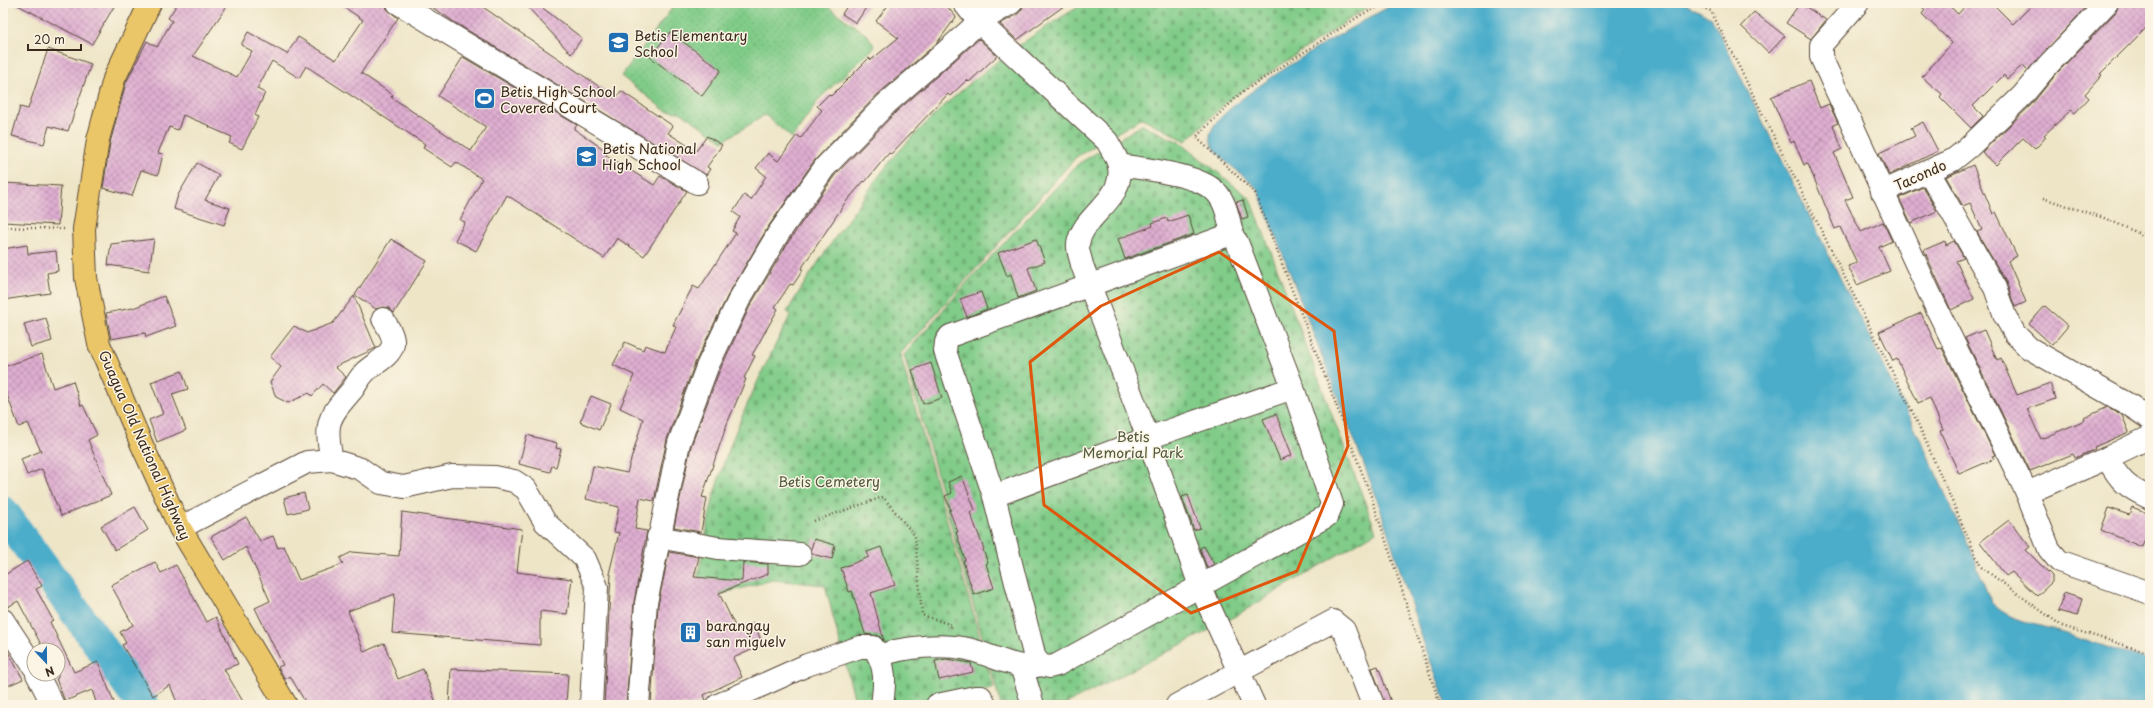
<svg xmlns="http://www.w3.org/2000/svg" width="2153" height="708" viewBox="0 0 2153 708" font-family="'Playpen Sans',sans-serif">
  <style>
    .grass { fill: url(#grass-dots); stroke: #5e7b54 }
    .cemetery { fill: url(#cemetery-stones); stroke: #5e7b54 }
    .water { fill: #4badca; stroke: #436c74 }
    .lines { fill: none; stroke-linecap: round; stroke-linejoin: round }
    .river { stroke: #4badca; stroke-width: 32 }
    .building { fill: url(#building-cross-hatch) }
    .minor-casing { stroke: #564637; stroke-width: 24 }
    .major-casing { stroke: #564637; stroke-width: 24 }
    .path { stroke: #564637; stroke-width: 2.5; stroke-dasharray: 1 3; stroke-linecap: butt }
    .minor { stroke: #fff; stroke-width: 22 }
    .major { stroke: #ebc669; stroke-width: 22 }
    .marked { fill: none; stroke: #df570d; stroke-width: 3; stroke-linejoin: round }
    .labels { text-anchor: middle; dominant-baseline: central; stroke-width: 3; stroke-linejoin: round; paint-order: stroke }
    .poi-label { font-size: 14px; fill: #3b2a1e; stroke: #fcf5e5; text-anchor: start }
    .street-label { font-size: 14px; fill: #3b2a1e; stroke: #fcf5e5 }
    .park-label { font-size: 14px; fill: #505b3e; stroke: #fcf5e5 }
  </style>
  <defs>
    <pattern id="grass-dots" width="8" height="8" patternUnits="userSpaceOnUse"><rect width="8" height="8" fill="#81cc89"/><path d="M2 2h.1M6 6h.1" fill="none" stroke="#70af76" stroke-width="1.8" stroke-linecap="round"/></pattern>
    <pattern id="cemetery-stones" width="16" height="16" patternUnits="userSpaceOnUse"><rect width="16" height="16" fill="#81cc89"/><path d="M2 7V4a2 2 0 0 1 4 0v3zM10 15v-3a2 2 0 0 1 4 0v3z" fill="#70af76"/></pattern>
    <pattern id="building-cross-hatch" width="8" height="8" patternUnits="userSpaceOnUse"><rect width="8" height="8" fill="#dfaed1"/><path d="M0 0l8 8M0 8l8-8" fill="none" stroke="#b68ea9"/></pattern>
  </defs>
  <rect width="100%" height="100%" fill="#fcf5e5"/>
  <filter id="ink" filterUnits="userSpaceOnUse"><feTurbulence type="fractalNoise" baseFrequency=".025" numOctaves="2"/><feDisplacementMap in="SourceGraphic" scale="8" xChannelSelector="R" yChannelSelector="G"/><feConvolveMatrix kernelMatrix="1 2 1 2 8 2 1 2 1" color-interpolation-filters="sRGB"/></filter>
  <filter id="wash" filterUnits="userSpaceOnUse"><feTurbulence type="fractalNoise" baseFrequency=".012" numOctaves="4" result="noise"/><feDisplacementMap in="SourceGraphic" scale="16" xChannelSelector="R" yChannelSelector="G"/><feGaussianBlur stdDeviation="0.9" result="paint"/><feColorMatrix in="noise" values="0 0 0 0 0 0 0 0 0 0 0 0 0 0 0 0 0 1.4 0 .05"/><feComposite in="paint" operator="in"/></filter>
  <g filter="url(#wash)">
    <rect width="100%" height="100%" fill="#eee5c7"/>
    <!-- grass -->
    <polygon class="grass" points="676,3 823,3 868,36 875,47 821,97 792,138 765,115 723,141 680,112 666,111 621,76"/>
    <!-- cemetery -->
    <g class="cemetery">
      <path d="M1085 3H1370L1371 5 1231 98 1186 141 1142 118 1076 157 900 354 994 688 909 705H856L825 585 772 580 699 600 691 597C705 559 706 519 718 481 736 423 763 369 791 314L787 312C809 274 834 239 859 204 873 185 885 166 901 149 954 91 1018 42 1085 3Z"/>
      <polygon points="1142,125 1181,143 1251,199 1376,532 1227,621 1064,705 1001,705 904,355 970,279 1078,164"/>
    </g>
    <!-- water -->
    <path class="water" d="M1396 3H1683L1709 16 1714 23 1923 445 1965 537 1991 602C2010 623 2043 625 2069 634 2096 643 2123 653 2150 662V705H1447L1424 644 1376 496 1258 190C1246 174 1210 156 1210 136 1210 106 1365 19 1396 3Z"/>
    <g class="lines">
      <!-- river -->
      <polyline class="river" points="3,512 143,705"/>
    </g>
    <g id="blocks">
      <!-- building -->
      <g class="building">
        <polygon points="14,3 116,3 92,44"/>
        <polygon points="178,3 229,3 193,56 237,77 252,51 241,45 248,32 287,54 298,37 336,60 363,20 338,3 386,3 387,9 398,18 361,73 393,95 391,97 471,151 486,127 438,96 463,57 577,125 574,129 608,152 606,155 654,185 660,176 687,191 644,256 617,238 604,258 507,195 476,251 455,240 465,222 460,220 482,179 456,162 452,167 423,148 425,144 306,66 299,78 272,61 257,89 265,93 255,115 258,117 242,149 229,143 232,137 209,127 210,126 183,115 178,130 169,127 158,153 163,154 158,175 141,170 132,196 103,188 110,143 126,83 147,41 157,47 172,21 168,18"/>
        <polygon points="426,3 477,3 616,98 621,91 673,126 668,133 696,151 707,136 722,145 707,167 710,169 706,175 454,22"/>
        <polygon points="524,3 536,3 582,38 571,54"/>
        <polygon points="849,3 869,3 856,23 842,14"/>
        <polygon points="890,3 944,3 956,17 937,43 877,95 815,160 768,227 728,295 695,363 667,439 654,501 640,498 635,529 647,531 634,602 626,705 604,705 611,574 609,574 619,533 614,532 619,507 586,499 593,466 627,473 643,419 620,408 634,375 613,365 625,342 643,350 645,345 665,352 676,327 673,325 693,286 699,289 736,233 732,231 740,217 733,212 744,195 751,200 766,176 756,168 768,153 778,161 797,135 801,138 822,110 817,106 829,94 831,96 869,58 871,60 898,38 876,21"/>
        <polygon points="1023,3 1068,3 1017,40 1000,24 1018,14 1022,9"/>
        <polygon points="1800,3 1826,20 1811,39 1786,23"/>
        <polygon points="1918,3 1946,3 1958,14 1968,3 1992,3 2013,24 2034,3 2090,3 2028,70 2023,65 2007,79 2004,75 1973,106 1983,116 1971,128 1940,97 1942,94 1922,77 1952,43 1922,14 1925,10"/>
        <polygon points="2119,3 2150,3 2150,24 2100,74 2102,75 2085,94 2089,98 2075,113 2071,110 2044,135 2046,137 2035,149 2023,138 1996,165 1982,152 2032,104 2057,73 2116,12"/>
        <polygon points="1754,12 1785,36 1769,53 1741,26"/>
        <polygon points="670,32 721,70 702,96 650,57"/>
        <polygon points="979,39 997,56 969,82 967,80 950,96 948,94 891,154 889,153 865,182 864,181 845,203 801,269 803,270 793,285 790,284 775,307 778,309 752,355 755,356 744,378 746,379 727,424 702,497 707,498 701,532 674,527 691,446 719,372 750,306 789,241 835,175 895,113"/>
        <polygon points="48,49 91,64 68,131 49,126 44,144 12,136 20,107 28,109"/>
        <polygon points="1809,81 1820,108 1829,104 1838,123 1833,125 1842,149 1834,153 1853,197 1845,200 1861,232 1883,222 1892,241 1879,247 1890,271 1857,285 1848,266 1857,263 1840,227 1835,229 1808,164 1804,165 1794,141 1791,143 1771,97"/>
        <polygon points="1923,122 1938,151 1889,175 1879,153 1915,136 1911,128"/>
        <polygon points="197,163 219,175 205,200 230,208 224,225 174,209 178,195"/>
        <polygon points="1973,165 1993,214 1996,212 2017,256 2008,261 2026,302 2015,307 2006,282 1977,232 1982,230 1970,203 1963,206 1946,177"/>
        <polygon points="3,183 61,186 58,225 3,222"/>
        <polygon points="1923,187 1937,211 1911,223 1899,198"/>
        <polygon points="1243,200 1248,217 1242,219 1236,202"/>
        <polygon points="1188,215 1194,234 1125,259 1118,239 1153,226 1152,223 1167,218 1168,222"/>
        <polygon points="154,239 149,271 108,265 111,244"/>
        <polygon points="391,239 427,261 394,313 389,308 383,307 376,309 355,295"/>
        <polygon points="1036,239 1045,262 1028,268 1036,291 1018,298 1011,274 1007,276 998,253"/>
        <polygon points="1945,241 1946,245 1954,241 1964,258 1956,261 1974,299 1951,310 1924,250"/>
        <polygon points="27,245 28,254 56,251 58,271 47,273 50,293 3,300 3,249"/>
        <polygon points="981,292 987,309 967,317 960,299"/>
        <polygon points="164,296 176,326 146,337 145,333 111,339 106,313 133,308"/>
        <polygon points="354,296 376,348 335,367 346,377 333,393 323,384 312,396 309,393 288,403 276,397 270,382 281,367 270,357 294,326 307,333 333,323"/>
        <polygon points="2045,306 2068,326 2052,345 2029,324"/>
        <polygon points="1921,313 1938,349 1942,348 1995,455 1992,456 1994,459 1959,474 1940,431 1943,430 1930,398 1918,403 1897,359 1893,361 1879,332"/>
        <polygon points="46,318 52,341 31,347 24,324"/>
        <polygon points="1984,330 1997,360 2001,358 2017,395 2050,383 2055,399 2027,409 2041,439 2085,420 2084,418 2108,407 2122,415 2129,432 2094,447 2095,449 2075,458 2073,454 2030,471 1965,338"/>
        <polygon points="42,354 53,388 73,381 81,406 83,405 97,435 88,440 111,495 61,516 42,469 27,475 21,459 41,451 28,423 19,427 3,384 3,367"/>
        <polygon points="931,363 942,398 923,404 912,370"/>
        <polygon points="182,371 188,389 172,394 186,430 157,442 149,420 163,414 151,382"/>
        <polygon points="591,396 611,404 599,430 580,422"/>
        <polygon points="1276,414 1292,455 1280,460 1263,419"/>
        <polygon points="527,435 557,443 556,448 561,449 556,467 552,466 550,472 519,464"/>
        <polygon points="962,476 975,510 970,512 984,549 983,550 988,563 986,564 994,588 974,595 963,561 965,560 956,532 958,532 949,510 951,510 945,496 952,493 948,482"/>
        <polygon points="304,493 308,509 288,514 284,498"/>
        <polygon points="1188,495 1200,528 1194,530 1182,497"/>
        <polygon points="135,507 148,530 115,550 101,526"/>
        <polygon points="2132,507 2150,514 2150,526 2142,547 2101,530 2109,508 2129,515"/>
        <polygon points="402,512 522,529 517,572 572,579 567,614 540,611 540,645 392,633 395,594 348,611 364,652 384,643 398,679 423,669 437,705 307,705 290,676 285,679 278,667 283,665 255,608 270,601 246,547 225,560 211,537 246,517 260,541 273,536 278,548 284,546 299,580 343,564 340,558 352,552 399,556"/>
        <polygon points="2009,520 2030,547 2026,550 2052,576 2052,582 2037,596 2012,572 2006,576 1980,542"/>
        <polygon points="814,539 835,545 832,559 812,554 811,549"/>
        <polygon points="1204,546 1214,564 1207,568 1200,548"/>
        <polygon points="881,547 895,585 871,593 884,641 879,636 865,634 852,591 849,592 841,568 869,557 867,552"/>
        <polygon points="669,552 699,557 694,577 742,581 743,562 768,564 768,574 719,593 737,630 754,623 763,645 733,658 742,677 704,695 706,700 693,705 651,705 658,605"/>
        <polygon points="27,561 42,586 36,589 53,620 50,622 74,672 98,662 115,705 97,705 92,690 65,701 56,679 58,678 58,650 44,650 18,601 6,608 3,608 3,576"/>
        <polygon points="155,562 161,573 176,565 207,622 216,617 238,664 224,669 245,705 209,705 206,699 193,705 178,705 170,685 153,696 122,645 126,643 120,632 133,625 111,585"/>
        <polygon points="2064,593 2082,599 2077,616 2058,611"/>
        <polygon points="3,643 23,679 3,688"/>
        <polygon points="946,659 971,663 973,672 939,680 935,661"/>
        <polygon points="1378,666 1392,705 1385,705 1372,668"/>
        <polygon points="451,669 568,674 566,705 449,705"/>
      </g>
    </g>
  </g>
  <g filter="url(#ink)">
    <use href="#blocks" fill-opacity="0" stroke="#564637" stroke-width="1"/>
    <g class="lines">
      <defs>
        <g id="minor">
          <polyline points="398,3 697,183"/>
          <path d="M964 3 979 22 1107 141C1111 149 1118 158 1119 167 1125 200 1083 214 1078 244 1077 250 1081 259 1082 265L1148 438 1200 586 1254 705"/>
          <polyline points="1858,3 1821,45 1821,57 1934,303 2027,493 2049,549 2059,561 2150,593"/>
          <path d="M1119 165C1144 169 1198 174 1216 192 1227 203 1229 223 1233 237"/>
          <polyline points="1929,172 1995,288 2005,316 2015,334 2029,348 2131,406 2150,419"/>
          <polyline points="1882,192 1953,160 1968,148 2022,96 2048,65 2107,3"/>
          <polygon points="1226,236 1233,237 1237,242 1293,388 1332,504 1327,516 1057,665 1050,667 1041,665 1035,658 994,496 945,351 946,342 950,336"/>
          <path d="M2107 458C2120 481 2126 487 2150 498"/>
          <path d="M332 460C324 422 328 418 353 389 357 383 360 377 365 372 373 364 391 357 393 344 394 335 387 326 383 319"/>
          <polyline points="2027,493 2107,458 2150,437"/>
          <polyline points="994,496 1148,438 1293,388"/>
          <polyline points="180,528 307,462 332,460 361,469 381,483 404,487 452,476 495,477 514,481 526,489 545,522 585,559 597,587 591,705"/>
          <polyline points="658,537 718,548 800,554"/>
          <polyline points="3,620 34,667"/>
          <path d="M880 656C903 646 943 644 968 649 990 654 1020 672 1041 665"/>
          <polyline points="1021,666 1033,705"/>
          <polyline points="37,674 53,705"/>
          <polyline points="638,705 646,603 679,443 707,367 739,300 778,234 825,167 886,104 934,62 979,22 1011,3"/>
          <path d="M718 705 807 665 860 647H873C887 666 885 683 882 705"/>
          <polyline points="937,705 975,697 981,697 985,705"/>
          <polyline points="1177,705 1333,621 1344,630 1373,705"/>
        </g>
        <polyline id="major" points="150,3 114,79 98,140 84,229 86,278 99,344 142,445 180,528 286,705"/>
      </defs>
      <!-- minor casing -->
      <use href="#minor" class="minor-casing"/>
      <!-- major casing -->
      <use href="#major" class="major-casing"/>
      <!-- path -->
      <g class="path">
        <polyline points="1387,3 1361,15 1241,93 1196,137 1255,193 1371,496 1440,705"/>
        <polyline points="1691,3 1711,11 1915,417 1981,567 2062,626 2150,653"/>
        <polyline points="2043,198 2104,218 2150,238"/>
        <polyline points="3,227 66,229"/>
        <polyline points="2150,263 2150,289"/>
        <polyline points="814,521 883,497 915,536 922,615 952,625 951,628"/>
      </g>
      <!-- minor -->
      <use href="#minor" class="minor"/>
      <!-- major -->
      <use href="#major" class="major"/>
    </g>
  </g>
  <!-- marked area -->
  <path class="marked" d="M1219 252 1334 331 1348 446 1297 571 1191 613 1044 505 1030 362 1101 306Z"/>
  <!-- icons -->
  <defs>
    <symbol id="school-square" viewBox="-11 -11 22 22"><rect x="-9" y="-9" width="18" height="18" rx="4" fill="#1f6fb2" stroke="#fcf5e5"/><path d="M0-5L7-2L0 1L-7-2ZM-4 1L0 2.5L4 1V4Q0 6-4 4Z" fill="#fff"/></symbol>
    <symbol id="stadium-square" viewBox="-11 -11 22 22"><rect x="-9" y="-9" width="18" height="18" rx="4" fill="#1f6fb2" stroke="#fcf5e5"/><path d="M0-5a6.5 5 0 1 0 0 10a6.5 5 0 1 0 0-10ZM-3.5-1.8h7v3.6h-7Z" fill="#fff"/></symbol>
    <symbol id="building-square" viewBox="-11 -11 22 22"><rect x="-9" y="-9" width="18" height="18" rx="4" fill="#1f6fb2" stroke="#fcf5e5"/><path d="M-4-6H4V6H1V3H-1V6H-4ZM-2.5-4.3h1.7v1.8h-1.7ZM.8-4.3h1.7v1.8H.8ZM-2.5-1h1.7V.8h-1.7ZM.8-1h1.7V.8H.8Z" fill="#fff"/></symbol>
  </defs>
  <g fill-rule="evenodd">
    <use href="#school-square" x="606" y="30" width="25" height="25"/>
    <use href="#stadium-square" x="472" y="86" width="25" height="25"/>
    <use href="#school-square" x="574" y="144" width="25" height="25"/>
    <use href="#building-square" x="678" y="620" width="25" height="25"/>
  </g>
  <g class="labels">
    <!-- poi labels -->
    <g class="poi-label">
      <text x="634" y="35">Betis Elementary<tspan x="634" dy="16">School</tspan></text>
      <text x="500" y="91">Betis High School<tspan x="500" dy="16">Covered Court</tspan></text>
      <text x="602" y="148">Betis National<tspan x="602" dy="16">High School</tspan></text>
      <text x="706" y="625">barangay<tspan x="706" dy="16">san miguelv</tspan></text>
    </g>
    <!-- street labels -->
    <g class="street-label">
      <text transform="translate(1920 175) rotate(-24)">Tacondo</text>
      <text transform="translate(145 445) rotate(66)">Guagua Old National Highway</text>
    </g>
    <!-- park labels -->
    <g class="park-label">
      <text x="1133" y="436">Betis<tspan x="1133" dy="16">Memorial Park</tspan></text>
      <text x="829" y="481">Betis Cemetery</text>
    </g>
  </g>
  <!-- margin -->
  <rect width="2153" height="708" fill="none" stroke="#fcf5e5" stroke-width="16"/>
  <!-- north arrow -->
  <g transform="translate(46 662) rotate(158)"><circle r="19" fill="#fcf5e5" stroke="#afa495"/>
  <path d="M0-3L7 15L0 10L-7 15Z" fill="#1f6fb2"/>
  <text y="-6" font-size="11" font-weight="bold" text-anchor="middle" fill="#3b2a1e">N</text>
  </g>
  <!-- scale -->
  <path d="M28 44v6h53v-6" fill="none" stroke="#3b2a1e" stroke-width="2"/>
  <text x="34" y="44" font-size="12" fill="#3b2a1e" stroke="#fcf5e5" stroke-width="3" paint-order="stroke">20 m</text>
</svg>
